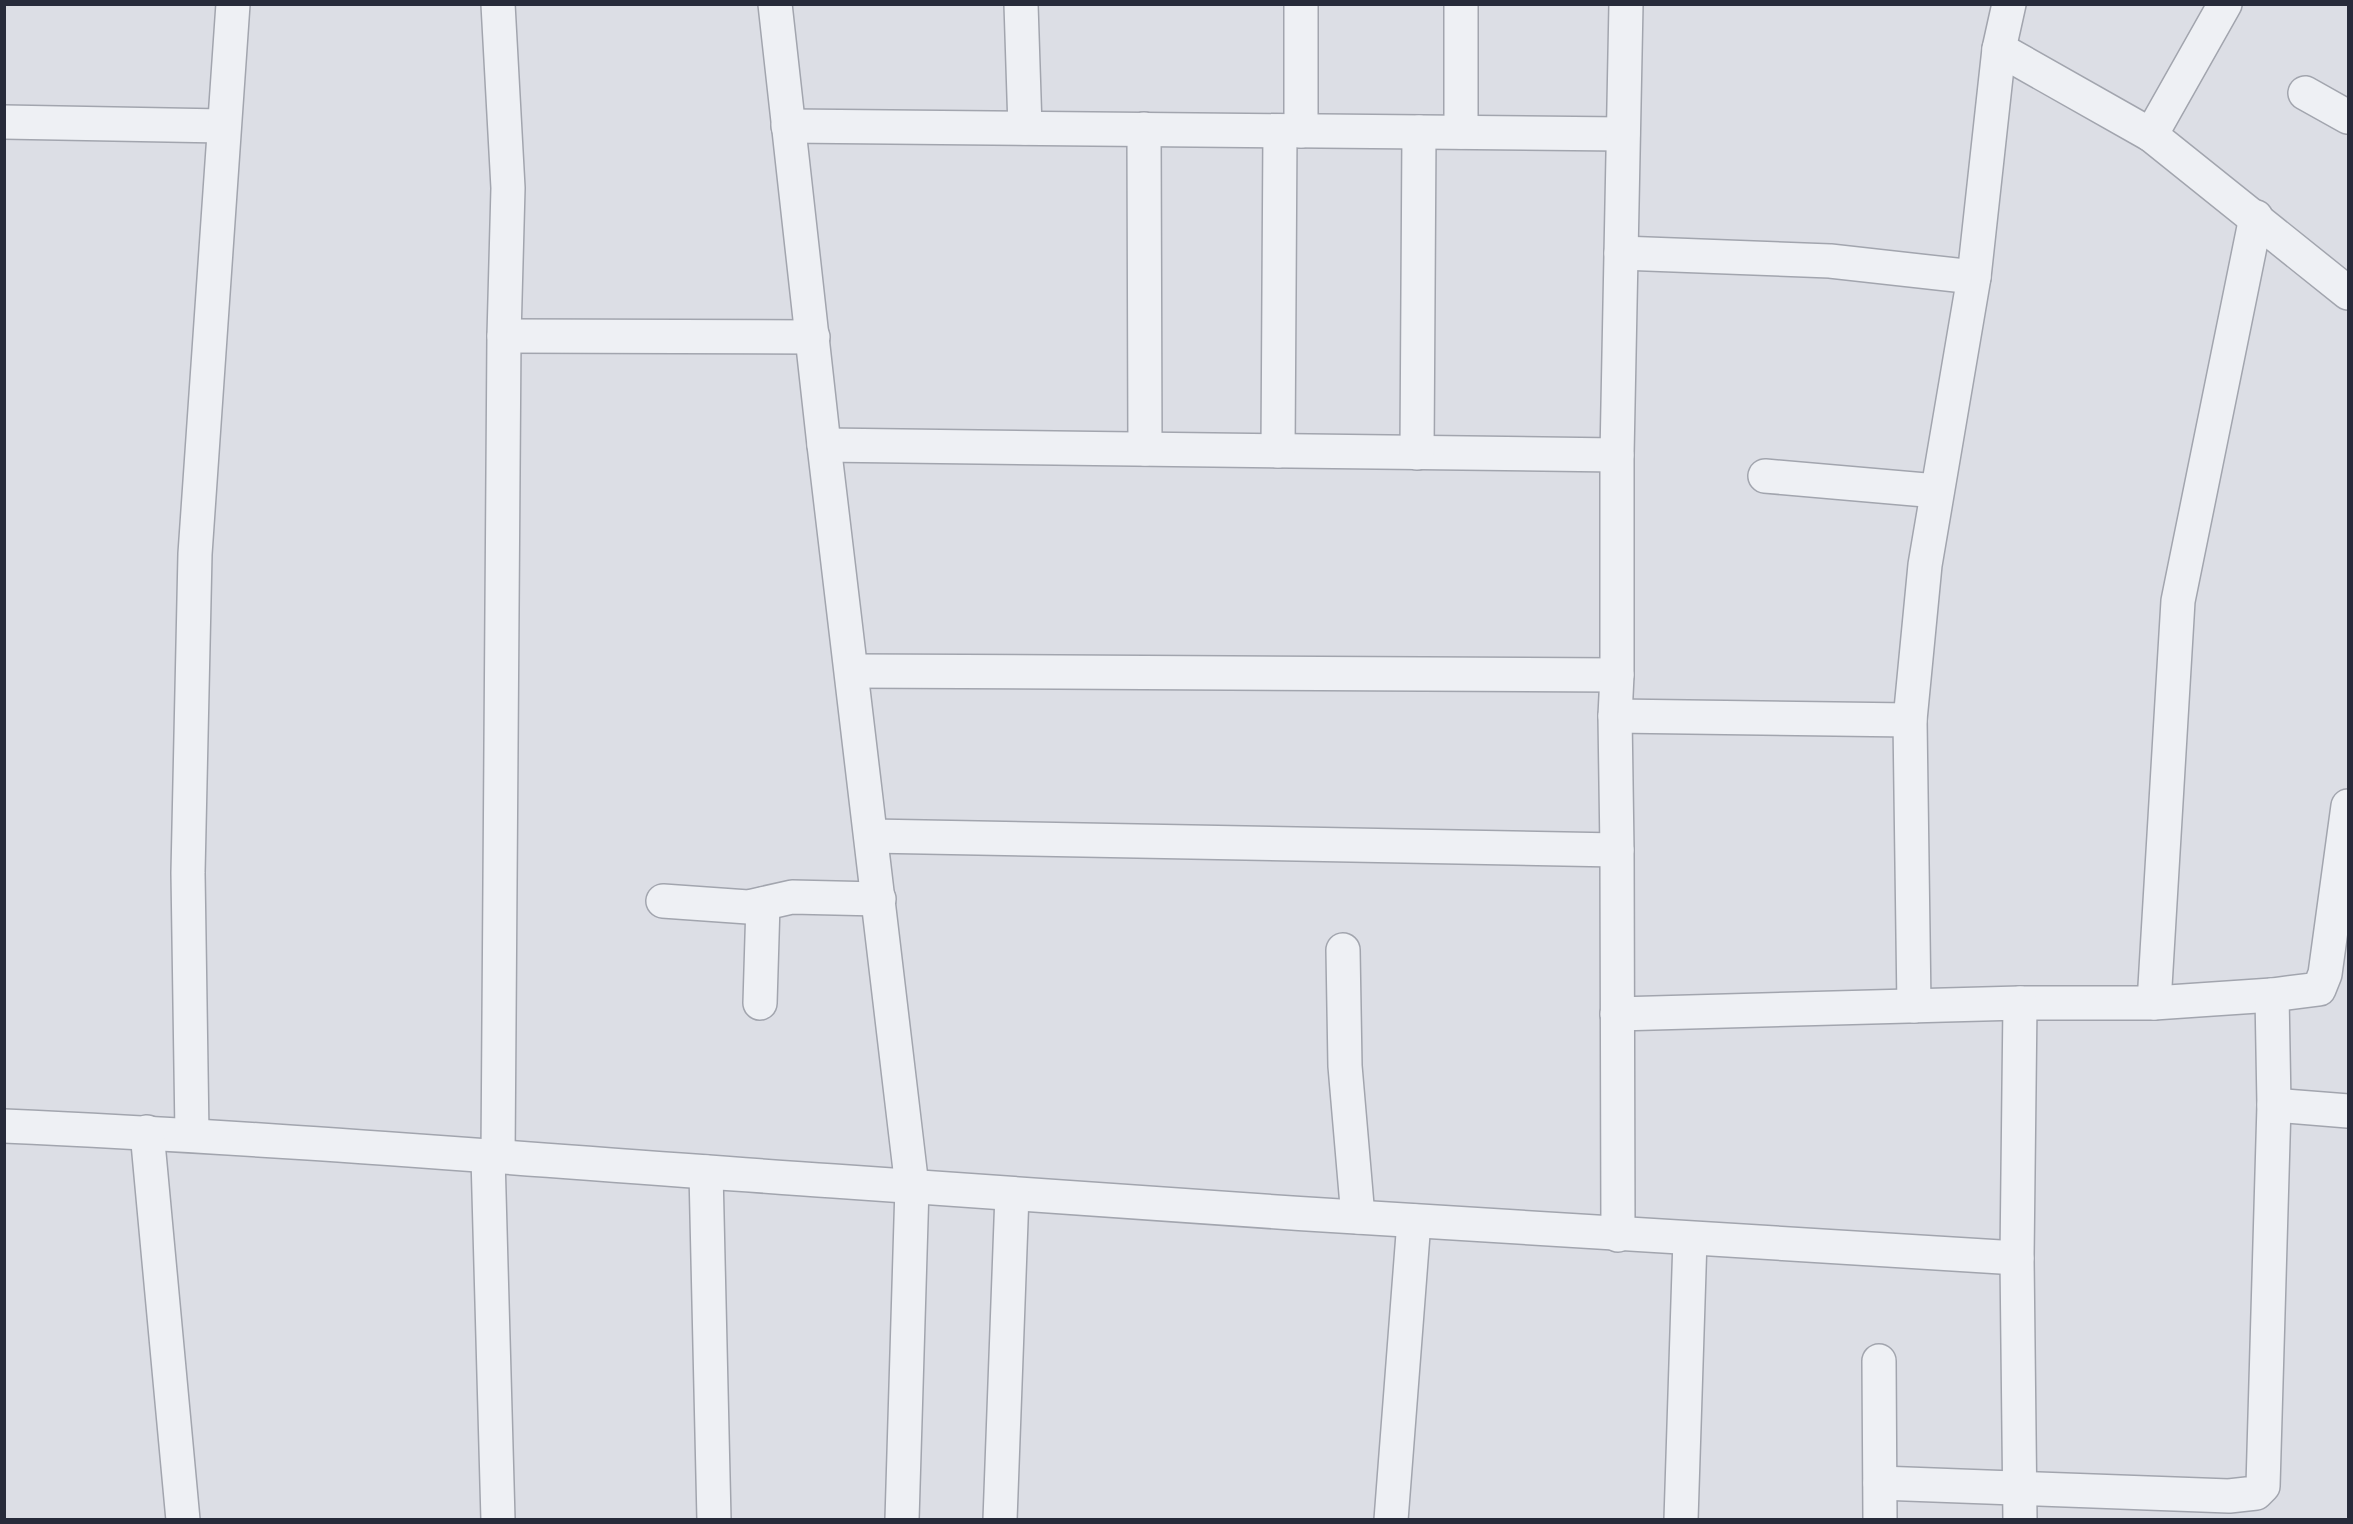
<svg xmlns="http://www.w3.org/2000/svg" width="2353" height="1524" viewBox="0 0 2353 1524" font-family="Mulish,sans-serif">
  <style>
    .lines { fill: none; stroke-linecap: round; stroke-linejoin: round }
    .street-casing { stroke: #a2a5ae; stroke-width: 36 }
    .street { stroke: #eef0f4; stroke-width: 33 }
  </style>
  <rect width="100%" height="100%" fill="#dcdee5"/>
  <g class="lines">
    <defs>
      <g id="street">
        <polyline points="498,4 508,188 504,336 498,1157"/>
        <polyline points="775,4 824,445 912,1187 902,1520"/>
        <polyline points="1021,4 1025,128"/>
        <polyline points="1301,4 1301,131"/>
        <polyline points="1999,49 2151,135 2348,293"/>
        <polyline points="2305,93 2348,117"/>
        <polyline points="4,122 223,126"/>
        <polyline points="788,126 1623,134"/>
        <polyline points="1144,129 1145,449"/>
        <polyline points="1461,132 1461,4"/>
        <polyline points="2151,135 2225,4"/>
        <polyline points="1621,253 1830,261 1974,277"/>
        <polyline points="504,336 813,337"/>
        <polyline points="824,445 1617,455"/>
        <polyline points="1278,451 1280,131"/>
        <polyline points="1417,453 1419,132"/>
        <polyline points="1765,476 1937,491"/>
        <polyline points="853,671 1617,675"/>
        <polyline points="1615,716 1910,720"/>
        <polyline points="871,836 1617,850"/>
        <polyline points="663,901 748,907 792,897 879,899"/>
        <polyline points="1343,950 1345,1066 1358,1217"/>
        <polyline points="760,1003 763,904"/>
        <polyline points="2154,1003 2178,601 2256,217"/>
        <polyline points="1914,1006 1910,720 1925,565 1974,277 1999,49 2009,4"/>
        <polyline points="1617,1014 2020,1003 2154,1003 2272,995 2319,989 2325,974 2348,806"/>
        <polyline points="2274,1105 2348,1111"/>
        <path d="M4 1126C281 1138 557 1162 834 1181 1228 1210 1623 1235 2017 1258"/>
        <polyline points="147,1132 183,1520"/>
        <polyline points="192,1134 188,873 195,554 233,4"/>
        <polyline points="488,1157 498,1520"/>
        <polyline points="706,1172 714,1520"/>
        <polyline points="1618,1235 1617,850 1615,716 1617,675 1617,455 1626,4"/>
        <polyline points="1879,1361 1880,1520"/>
        <polyline points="1880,1483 2229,1496 2256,1493 2263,1486 2274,1105 2272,995"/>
        <polyline points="1000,1520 1012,1194"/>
        <polyline points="1391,1520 1414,1221"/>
        <polyline points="1681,1520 1690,1239"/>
        <polyline points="2020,1520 2017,1258 2020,1003"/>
      </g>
    </defs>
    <!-- street casing -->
    <use href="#street" class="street-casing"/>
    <!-- street -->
    <use href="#street" class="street"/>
  </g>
  <!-- border -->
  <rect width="2353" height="1524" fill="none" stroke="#272b3a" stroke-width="12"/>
</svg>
